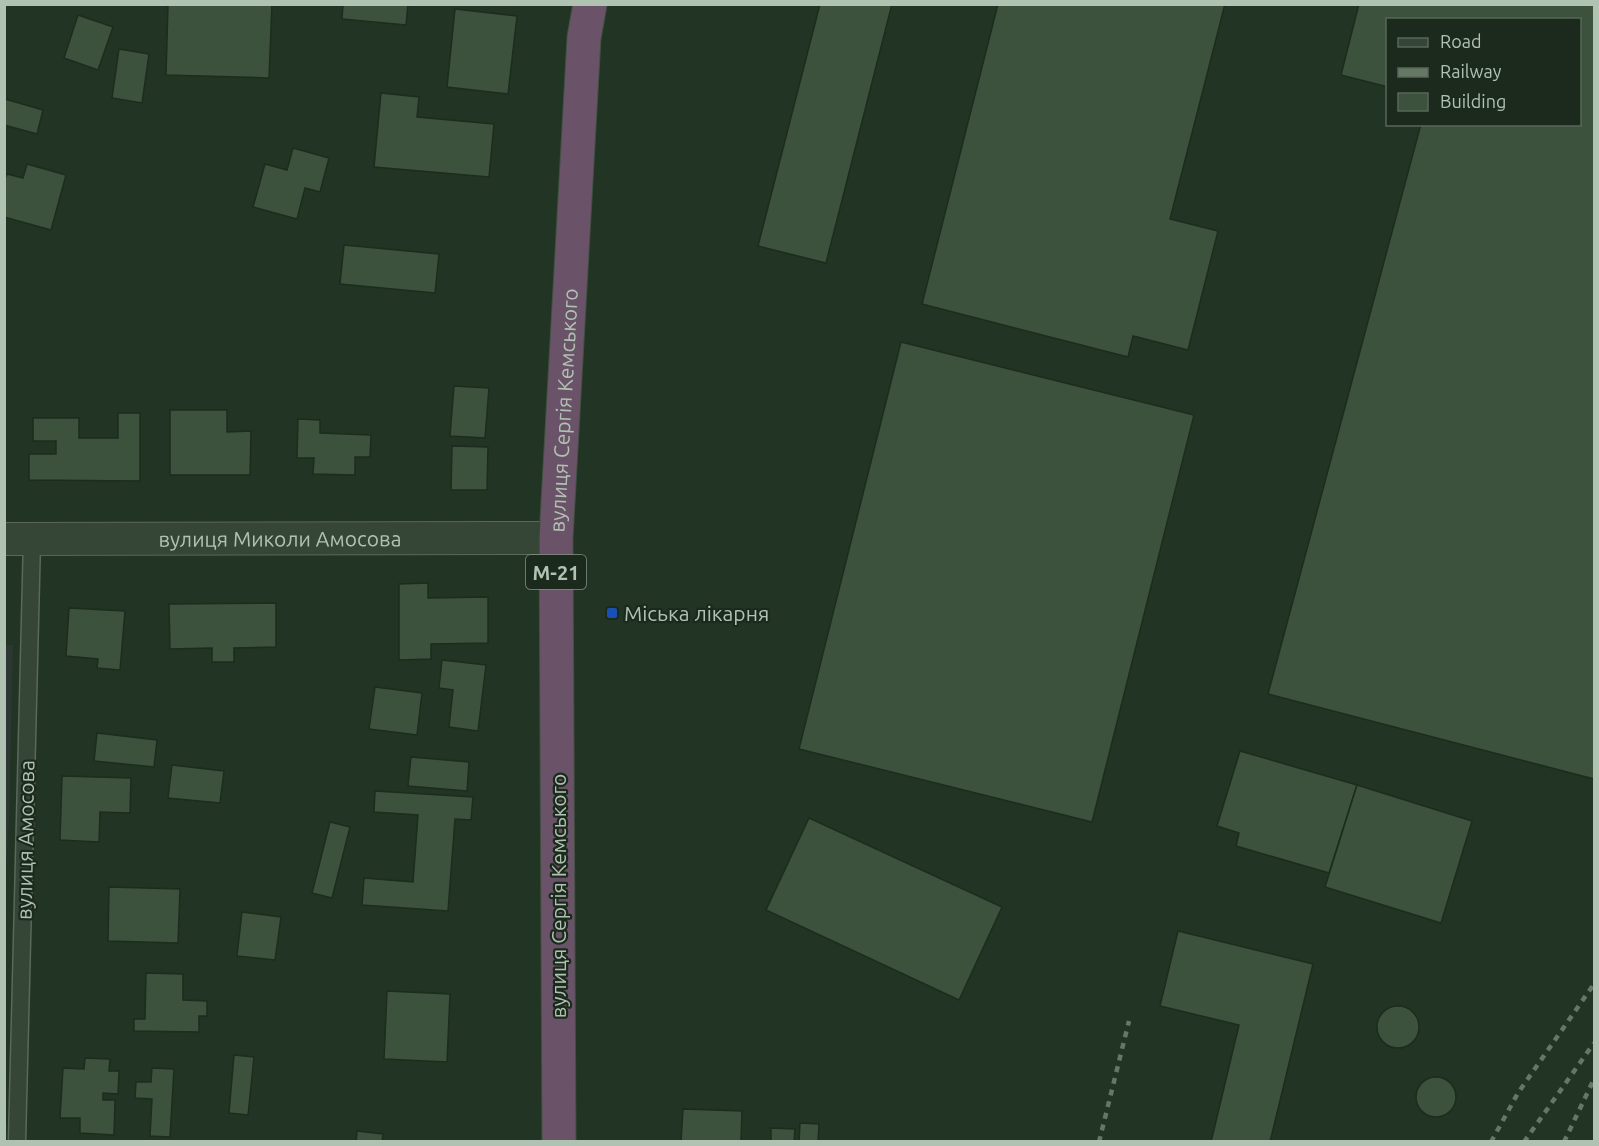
<svg xmlns="http://www.w3.org/2000/svg" width="1599" height="1146" viewBox="0 0 1599 1146" font-family="Ubuntu,sans-serif">
  <style>
    .medical { fill: #2c3733 }
    .building { fill: #3c523d; stroke: #1d2c1e; stroke-width: 1.5 }
    .lines { fill: none; stroke-linecap: round; stroke-linejoin: round }
    .lane-casing { stroke: #59695a; stroke-width: 19 }
    .street-casing { stroke: #59695a; stroke-width: 34 }
    .highway-casing { stroke: #405041; stroke-width: 35 }
    .lane { stroke: #354536; stroke-width: 16 }
    .street { stroke: #354536; stroke-width: 32 }
    .highway { stroke: #6a5368; stroke-width: 33 }
    .rail { stroke: #647865; stroke-width: 4.5; stroke-dasharray: 6 6; stroke-linecap: butt }
    .transit-dot { fill: #1a4fb4; stroke: #1b2a1c; stroke-width: 2 }
    .labels { text-anchor: middle; dominant-baseline: central; stroke-width: 4.5; stroke-linejoin: round; paint-order: stroke }
    .shield { fill: #1b2a1c; stroke: #839484; stroke-width: 1.5 }
    .shield-label { font-size: 20px; font-weight: bold; fill: #b0c2b1 }
    .street-label { font-size: 21px; fill: #b0c2b1; stroke: #1b2a1c }
    .poi-label { font-size: 21px; fill: #b0c2b1; stroke: #1b2a1c; text-anchor: start }
  </style>
  <rect width="100%" height="100%" fill="#223423"/>
  <!-- medical -->
  <polygon class="medical" points="5,645 13,645 9,822 5,879"/>
  <!-- building -->
  <g class="building">
    <polygon points="168,4 272,4 269,78 166,75"/>
    <polygon points="343,4 408,4 406,25 342,19"/>
    <polygon points="820,4 892,4 826,263 758,246"/>
    <polygon points="998,4 1225,4 1170,219 1218,231 1188,350 1133,336 1128,357 922,304"/>
    <polygon points="1359,4 1594,4 1594,779 1268,694 1421,124 1580,124 1580,20 1388,20 1388,87 1341,75"/>
    <polygon points="455,9 517,16 508,94 447,87"/>
    <polygon points="78,15 113,27 98,70 64,58"/>
    <polygon points="119,49 149,54 142,103 112,98"/>
    <polygon points="381,93 419,97 417,117 494,124 489,177 374,167"/>
    <polygon points="5,99 43,110 37,134 4,125"/>
    <polygon points="293,148 329,158 320,192 305,188 297,219 253,207 265,164 287,170"/>
    <polygon points="27,164 66,175 51,230 4,217 4,181 7,174 23,178"/>
    <polygon points="344,245 439,254 435,293 340,284"/>
    <polygon points="901,342 1194,415 1092,822 799,749"/>
    <polygon points="454,386 489,388 485,438 450,436"/>
    <polygon points="170,410 227,410 227,432 251,431 250,475 170,475"/>
    <polygon points="118,413 140,413 140,481 29,480 29,454 56,454 56,441 33,441 33,418 79,418 79,438 118,438"/>
    <polygon points="298,419 320,420 320,433 371,435 370,457 355,457 355,475 313,474 314,458 297,458"/>
    <polygon points="452,446 488,447 487,490 451,490"/>
    <polygon points="428,583 428,598 488,597 488,643 431,644 431,659 399,660 399,584"/>
    <polygon points="276,603 276,647 234,648 234,662 212,662 212,648 170,649 169,604"/>
    <polygon points="69,608 125,611 120,670 97,668 98,659 66,656"/>
    <polygon points="442,660 486,665 478,731 449,727 453,690 439,688"/>
    <polygon points="375,687 422,693 417,735 369,729"/>
    <polygon points="97,733 157,740 154,767 94,761"/>
    <polygon points="1240,751 1357,785 1329,873 1236,846 1239,833 1217,826"/>
    <polygon points="411,757 469,762 467,791 408,786"/>
    <polygon points="172,765 224,771 220,803 168,798"/>
    <polygon points="62,776 131,778 130,813 100,812 99,842 60,840"/>
    <polygon points="1357,785 1472,821 1441,923 1325,887"/>
    <polygon points="375,791 473,797 471,820 455,819 448,911 362,905 364,878 413,882 418,815 374,812"/>
    <polygon points="809,818 1002,907 959,1000 766,910"/>
    <polygon points="330,822 350,827 332,898 312,893"/>
    <polygon points="109,887 180,889 178,943 108,941"/>
    <polygon points="242,912 281,917 275,960 237,956"/>
    <polygon points="1178,931 1313,964 1270,1142 1211,1142 1239,1025 1160,1006"/>
    <polygon points="146,973 183,974 183,1000 207,1001 207,1016 199,1016 199,1032 134,1031 134,1019 145,1019"/>
    <polygon points="387,991 450,994 447,1062 384,1059"/>
    <circle cx="1398" cy="1027" r="21"/>
    <polygon points="234,1055 254,1057 248,1115 229,1113"/>
    <polygon points="85,1058 110,1059 109,1071 119,1071 118,1094 103,1093 103,1100 115,1100 114,1135 80,1133 80,1118 60,1118 63,1068 84,1069"/>
    <polygon points="152,1068 174,1069 170,1137 150,1136 152,1099 135,1098 136,1082 151,1082"/>
    <circle cx="1436" cy="1097" r="20"/>
    <polygon points="683,1109 742,1111 741,1142 681,1142"/>
    <polygon points="800,1123 819,1124 818,1142 799,1142"/>
    <polygon points="771,1128 795,1129 794,1142 771,1142"/>
    <polygon points="357,1131 383,1134 382,1142 356,1142"/>
  </g>
  <g class="lines">
    <defs>
      <polyline id="lane" points="17,1142 32,539"/>
      <g id="street">
        <path id="s1" d="M4 539 556 538"/>
      </g>
      <g id="highway">
        <path id="s2" d="M559 1142 556 538 584 38 590 4"/>
      </g>
    </defs>
    <!-- lane casing -->
    <use href="#lane" class="lane-casing"/>
    <!-- street casing -->
    <use href="#street" class="street-casing"/>
    <!-- highway casing -->
    <use href="#highway" class="highway-casing"/>
    <!-- lane -->
    <use href="#lane" class="lane"/>
    <!-- street -->
    <use href="#street" class="street"/>
    <!-- highway -->
    <use href="#highway" class="highway"/>
    <!-- rail -->
    <g class="rail">
      <polyline points="1099,1142 1129,1021"/>
      <polyline points="1491,1142 1518,1093 1594,984"/>
      <polyline points="1524,1142 1594,1043"/>
      <polyline points="1564,1142 1594,1079"/>
    </g>
  </g>
  <!-- markers -->
  <rect class="transit-dot" x="606" y="607" width="12" height="12" rx="3"/>
  <g class="labels">
    <!-- shield labels -->
    <rect class="shield" x="526" y="555" width="60" height="34" rx="4.5"/>
    <g class="shield-label">
      <text x="556" y="572">М-21</text>
    </g>
    <!-- street labels -->
    <g class="street-label">
      <text stroke="none"><textPath href="#s2" startOffset="732">вулиця Сергія Кемського</textPath></text>
      <text stroke="none"><textPath href="#s1" startOffset="276">вулиця Миколи Амосова</textPath></text>
      <text transform="translate(25 840) rotate(-89)">вулиця Амосова</text>
      <text transform="translate(558 896) rotate(-90)">вулиця Сергія Кемського</text>
    </g>
    <!-- poi labels -->
    <g class="poi-label">
      <text x="624" y="613">Міська лікарня</text>
    </g>
  </g>
  <!-- border -->
  <rect width="1599" height="1146" fill="none" stroke="#b0c2b1" stroke-width="12"/>
  <!-- legend -->
  <rect x="1386" y="18" width="195" height="108" fill="#1b2a1c" stroke="#576758" stroke-width="1.5"/>
  <rect x="1398" y="38" width="30" height="9" fill="#354536" stroke="#576758" stroke-width="1.5"/>
  <text x="1440" y="48" font-size="18" fill="#b0c2b1">Road</text>
  <rect x="1398" y="68" width="30" height="9" fill="#647865" stroke="#576758" stroke-width="1.5"/>
  <text x="1440" y="78" font-size="18" fill="#b0c2b1">Railway</text>
  <rect x="1398" y="93" width="30" height="18" fill="#3c523d" stroke="#576758" stroke-width="1.5"/>
  <text x="1440" y="108" font-size="18" fill="#b0c2b1">Building</text>
</svg>
